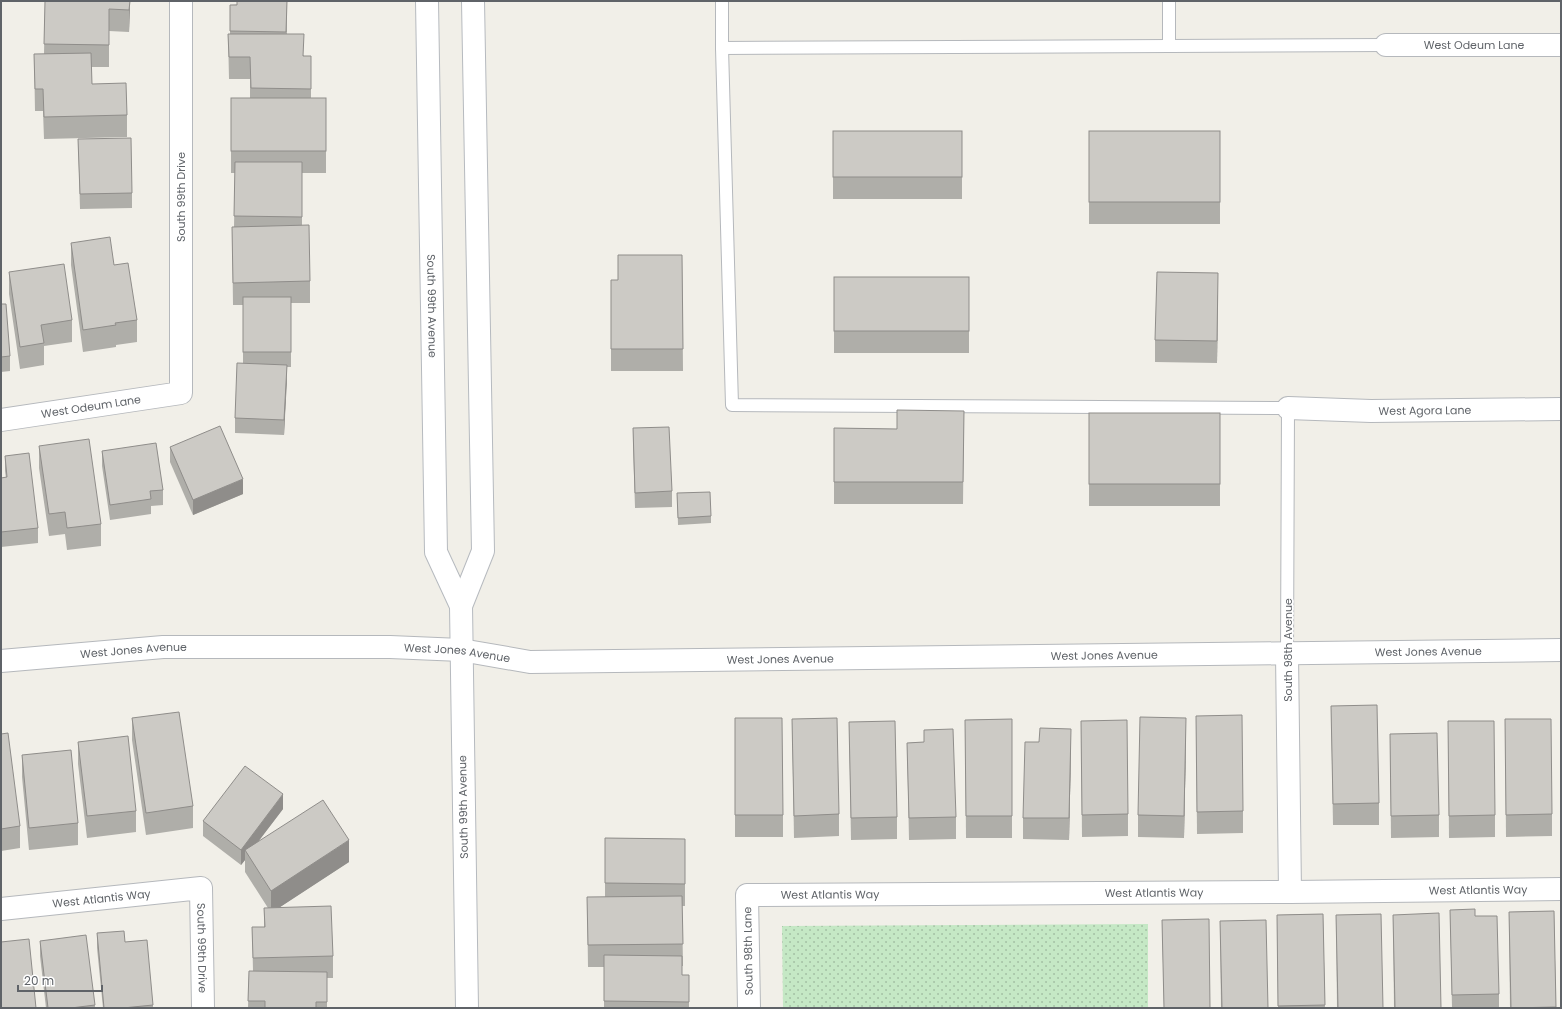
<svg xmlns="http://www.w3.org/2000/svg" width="1562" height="1009" viewBox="0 0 1562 1009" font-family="Poppins,sans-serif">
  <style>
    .green { fill: url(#green-dots) }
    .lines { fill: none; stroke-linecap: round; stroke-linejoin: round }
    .service-casing { stroke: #b5b8bc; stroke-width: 14 }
    .minor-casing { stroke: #b5b8bc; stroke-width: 24 }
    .tertiary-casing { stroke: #b5b8bc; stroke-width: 24 }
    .secondary-casing { stroke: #b6babf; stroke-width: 24 }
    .service { stroke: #fff; stroke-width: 12 }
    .minor { stroke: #fff; stroke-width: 22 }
    .tertiary { stroke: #fff; stroke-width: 22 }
    .secondary { stroke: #fff; stroke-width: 22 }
    .wall { fill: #afaea9 }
    .shaded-wall { fill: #8f8d8a }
    .building { fill: #cccac5; stroke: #8f8d8a }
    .labels { text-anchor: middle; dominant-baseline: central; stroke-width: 3.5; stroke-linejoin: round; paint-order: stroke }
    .street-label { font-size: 11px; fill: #5f6368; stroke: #fff }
  </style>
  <defs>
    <pattern id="green-dots" width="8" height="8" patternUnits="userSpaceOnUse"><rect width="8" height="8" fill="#c5e8c5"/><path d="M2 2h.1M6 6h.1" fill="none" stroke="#a3c0a4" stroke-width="1.8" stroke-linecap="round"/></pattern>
  </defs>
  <rect width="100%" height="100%" fill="#f1efe8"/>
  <!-- green -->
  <polygon class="green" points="1148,924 1148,1008 783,1008 782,926"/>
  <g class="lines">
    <defs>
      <g id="service">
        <polyline points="722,1 722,48 732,405 1288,408 1287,654"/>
        <polyline points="1169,1 1169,46"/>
        <polyline points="722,48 1386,45"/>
      </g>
      <g id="minor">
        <path id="s1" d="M1386 45H1561"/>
        <path id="s2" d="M1288 408 1371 411 1561 409"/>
        <path id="s3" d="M1 420 181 393V1"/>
        <polyline points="1287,654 1290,892"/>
        <path id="s4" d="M1 909 201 888 203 1008"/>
        <path id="s5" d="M749 1008 747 895 1290 892 1561 889"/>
      </g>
      <g id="tertiary">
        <path id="s6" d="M1 661 163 647H390L461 650 530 662 1561 650"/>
      </g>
      <g id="secondary">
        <path id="s7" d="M427 1 436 552 461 606"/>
        <polyline points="467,1008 461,606 483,551 473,1"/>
      </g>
    </defs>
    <!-- service casing -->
    <use href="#service" class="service-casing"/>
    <!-- minor casing -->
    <use href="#minor" class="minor-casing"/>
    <!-- tertiary casing -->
    <use href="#tertiary" class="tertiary-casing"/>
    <!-- secondary casing -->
    <use href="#secondary" class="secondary-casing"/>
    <!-- service -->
    <use href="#service" class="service"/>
    <!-- minor -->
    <use href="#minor" class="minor"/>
    <!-- tertiary -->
    <use href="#tertiary" class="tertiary"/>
    <!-- secondary -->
    <use href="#secondary" class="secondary"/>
  </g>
  <!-- wall -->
  <g class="wall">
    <polygon points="45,1 130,1 129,32 109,31 109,67 91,67 92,84 127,115 127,137 44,139 43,111 35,111 34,54 44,54"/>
    <polygon points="287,1 287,34 304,56 311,56 311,98 326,98 326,173 302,173 302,225 310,281 310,303 291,303 291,367 287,367 284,435 235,433 235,418 243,363 243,305 233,305 232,227 234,227 235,173 231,173 231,98 250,98 250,79 229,79 228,34 230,34 230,5"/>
    <rect x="833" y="131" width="129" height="68"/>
    <rect x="1089" y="131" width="131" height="93"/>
    <polygon points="78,139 132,193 132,208 80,209"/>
    <polygon points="71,243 114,265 137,320 137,342 116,345 116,347 83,352 71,265"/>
    <polygon points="682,255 683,371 611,371 611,280 618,280"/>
    <polygon points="9,272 72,320 72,342 44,346 44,365 20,369 9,294"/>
    <rect x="834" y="277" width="135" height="76"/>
    <polygon points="1218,295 1217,363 1155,362 1155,340"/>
    <polygon points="1,304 10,356 10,371 1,372"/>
    <polygon points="964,411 963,504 834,504 834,428 897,429"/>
    <rect x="1089" y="413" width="131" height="93"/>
    <polygon points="633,428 672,491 672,507 635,508 633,443"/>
    <polygon points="39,446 101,524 101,546 67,550 65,534 49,536 39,468"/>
    <polygon points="170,447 243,494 193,515 170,462"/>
    <polygon points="102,451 163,490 163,505 151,506 151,514 110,520 102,466"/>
    <polygon points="5,456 38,528 38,543 1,547 1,478 6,478 5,471"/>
    <polygon points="677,493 711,516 711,523 678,525"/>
    <polygon points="1331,706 1379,803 1379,825 1333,825"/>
    <polygon points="1196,716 1243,811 1243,833 1197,834"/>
    <polygon points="132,718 193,806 193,828 146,835 132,740"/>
    <polygon points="735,718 783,815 783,837 735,837"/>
    <polygon points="792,719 839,814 839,836 794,838"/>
    <polygon points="1012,719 1012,838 966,838 965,720"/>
    <polygon points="1505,719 1552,814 1552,836 1506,837"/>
    <polygon points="1081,721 1128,814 1128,836 1082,837"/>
    <polygon points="1448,721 1495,815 1495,837 1449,838"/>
    <polygon points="849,722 897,817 897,839 851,840"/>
    <polygon points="924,730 956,817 956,839 909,840 907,743 924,742"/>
    <polygon points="1,734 20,826 20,848 1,851"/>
    <polygon points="1390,734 1439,815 1439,837 1391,838"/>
    <polygon points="1186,740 1184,838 1138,837 1138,815"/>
    <polygon points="78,742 136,811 136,832 87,838 78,764"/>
    <polygon points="1071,751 1069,840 1023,839 1023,818"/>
    <polygon points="22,755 78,823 78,845 29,850 22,777"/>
    <polygon points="283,809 258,842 349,862 280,907 333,956 333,978 327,978 327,1008 248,1008 249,971 253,971 252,927 264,927 264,908 268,908 245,872 245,860 241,865 203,836 203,821"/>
    <polygon points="605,838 685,839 685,906 682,906 683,966 682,966 682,975 689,975 689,1008 604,1008 604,967 588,967 587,897 605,897"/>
    <polygon points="1450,910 1475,916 1499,994 1499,1008 1452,1008"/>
    <polygon points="1554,911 1556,1008 1510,1008 1509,912"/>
    <polygon points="1323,914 1325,1008 1278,1008 1277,915"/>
    <polygon points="1336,915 1383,1008 1337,1008"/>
    <polygon points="1393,915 1441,1008 1394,1008"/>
    <polygon points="1162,920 1210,1008 1164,1008"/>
    <polygon points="1220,921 1268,1008 1221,1008"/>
    <polygon points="97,933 125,942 153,1005 153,1008 103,1008 97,948"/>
    <polygon points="40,941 95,1005 95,1008 46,1008 40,956"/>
  </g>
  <!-- shaded-wall -->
  <g class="shaded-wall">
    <polygon points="130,1 130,6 129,32 129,10"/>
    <polygon points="1218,273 1218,295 1217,363 1217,341"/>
    <polygon points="287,365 287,380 284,435 284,420"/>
    <polygon points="243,479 243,494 193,515 193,500"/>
    <polygon points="1186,718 1186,740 1184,838 1184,816"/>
    <polygon points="1071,729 1071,751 1069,840 1069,818"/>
    <polygon points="283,794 283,809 248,855 245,850 245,860 241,865 241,850"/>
    <polygon points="349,840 349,862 271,913 271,891"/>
  </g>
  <!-- building -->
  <g class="building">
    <polygon points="45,1 130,1 129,10 109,9 109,45 44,44"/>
    <polygon points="237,1 287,1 286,32 230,31 230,5 237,5"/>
    <polygon points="228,34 304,34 303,56 311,56 311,89 251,88 250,57 229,57"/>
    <polygon points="91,53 92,84 126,83 127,115 44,117 43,89 35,89 34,54"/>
    <rect x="231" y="98" width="95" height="53"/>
    <rect x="833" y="131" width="129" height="46"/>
    <rect x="1089" y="131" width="131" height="71"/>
    <polygon points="131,138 132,193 80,194 78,139"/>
    <polygon points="235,162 302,162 302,217 234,216"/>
    <polygon points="309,225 310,281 233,283 232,227"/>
    <polygon points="110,237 114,265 128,263 137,320 115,323 116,325 83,330 71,243"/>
    <polygon points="618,255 682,255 683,349 611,349 611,280 618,280"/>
    <polygon points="64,264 72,320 41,325 44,343 20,347 9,272"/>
    <polygon points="1157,272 1218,273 1217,341 1155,340"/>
    <rect x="834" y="277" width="135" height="54"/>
    <rect x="243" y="297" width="48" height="55"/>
    <polygon points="1,304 6,304 10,356 1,357"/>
    <polygon points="237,363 287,365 284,420 235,418"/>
    <polygon points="897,410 964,411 963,482 834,482 834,428 897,429"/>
    <rect x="1089" y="413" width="131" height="71"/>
    <polygon points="220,426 243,479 193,500 170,447"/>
    <polygon points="669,427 672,491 635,493 633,428"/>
    <polygon points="89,439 101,524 67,528 65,512 49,514 39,446"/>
    <polygon points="156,443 163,490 150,491 151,499 110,505 102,451"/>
    <polygon points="29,453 38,528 1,532 1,478 7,477 5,456"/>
    <polygon points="710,492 711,516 678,518 677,493"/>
    <polygon points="1377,705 1379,803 1333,804 1331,706"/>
    <polygon points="179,712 193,806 146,813 132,718"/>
    <polygon points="1242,715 1243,811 1197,812 1196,716"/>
    <polygon points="1140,717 1186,718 1184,816 1138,815"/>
    <polygon points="735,718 782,718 783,815 735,815"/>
    <polygon points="837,718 839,814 794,816 792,719"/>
    <polygon points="1012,719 1012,816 966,816 965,720"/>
    <polygon points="1505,719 1551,719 1552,814 1506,815"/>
    <polygon points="1127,720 1128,814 1082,815 1081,721"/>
    <polygon points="895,721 897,817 851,818 849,722"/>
    <polygon points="1448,721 1494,721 1495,815 1449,816"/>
    <polygon points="1040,728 1071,729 1069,818 1023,818 1025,742 1039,742"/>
    <polygon points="953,729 956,817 909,818 907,743 924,742 924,730"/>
    <polygon points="8,733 20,826 1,829 1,734"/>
    <polygon points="1437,733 1439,815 1391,816 1390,734"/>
    <polygon points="128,736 136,811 87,816 78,742"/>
    <polygon points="71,750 78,823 29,828 22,755"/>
    <polygon points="245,766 283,794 241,850 203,821"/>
    <polygon points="323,800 349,840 271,891 245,850"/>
    <polygon points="605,838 685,839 685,884 605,883"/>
    <polygon points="682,896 683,944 588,945 587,897"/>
    <polygon points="331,906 333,956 253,958 252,927 265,927 264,908"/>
    <polygon points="1475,909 1475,916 1497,916 1499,994 1452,995 1450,910"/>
    <polygon points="1554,911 1556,1007 1511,1008 1509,912"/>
    <polygon points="1439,913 1441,1008 1395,1008 1393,915"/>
    <polygon points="1323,914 1325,1005 1278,1006 1277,915"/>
    <polygon points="1381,914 1383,1008 1338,1008 1336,915"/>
    <polygon points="1209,919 1210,1008 1164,1008 1162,920"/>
    <polygon points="1266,920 1268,1008 1222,1008 1220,921"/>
    <polygon points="124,931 125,942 147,940 153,1005 123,1008 104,1008 97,933"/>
    <polygon points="86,935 95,1005 71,1008 48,1008 40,941"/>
    <polygon points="29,939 36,1008 1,1008 1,942"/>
    <polygon points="604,955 682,956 682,975 689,975 689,1002 604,1001"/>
    <polygon points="249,971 327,972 327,1002 316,1002 316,1008 265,1008 265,1001 248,1001"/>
  </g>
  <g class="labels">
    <!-- street labels -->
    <g class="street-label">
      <text stroke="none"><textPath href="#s1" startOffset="88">West Odeum Lane</textPath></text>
      <text transform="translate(181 197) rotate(-90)">South 99th Drive</text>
      <text stroke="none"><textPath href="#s7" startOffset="305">South 99th Avenue</textPath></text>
      <text stroke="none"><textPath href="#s3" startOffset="91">West Odeum Lane</textPath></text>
      <text stroke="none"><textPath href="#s2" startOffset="137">West Agora Lane</textPath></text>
      <text stroke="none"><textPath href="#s6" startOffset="133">West Jones Avenue</textPath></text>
      <text transform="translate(1288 650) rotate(-90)">South 98th Avenue</text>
      <text stroke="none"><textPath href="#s6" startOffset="1429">West Jones Avenue</textPath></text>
      <text stroke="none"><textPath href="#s6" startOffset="457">West Jones Avenue</textPath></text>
      <text stroke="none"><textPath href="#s6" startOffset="1105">West Jones Avenue</textPath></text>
      <text stroke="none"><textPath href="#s6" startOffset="781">West Jones Avenue</textPath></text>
      <text transform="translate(463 807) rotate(-91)">South 99th Avenue</text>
      <text stroke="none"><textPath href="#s5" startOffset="844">West Atlantis Way</textPath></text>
      <text stroke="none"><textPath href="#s5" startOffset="520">West Atlantis Way</textPath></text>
      <text stroke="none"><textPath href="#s5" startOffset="196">West Atlantis Way</textPath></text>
      <text stroke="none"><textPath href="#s4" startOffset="101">West Atlantis Way</textPath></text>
      <text stroke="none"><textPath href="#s4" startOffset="261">South 99th Drive</textPath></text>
      <text transform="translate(748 951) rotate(-91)">South 98th Lane</text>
    </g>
  </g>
  <!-- border -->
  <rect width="1562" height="1009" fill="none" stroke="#5f6368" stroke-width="4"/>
  <!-- scale -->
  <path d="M18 985v6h84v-6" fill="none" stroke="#5f6368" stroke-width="2"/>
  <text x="24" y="985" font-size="12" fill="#5f6368" stroke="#ffffff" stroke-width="3" paint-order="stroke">20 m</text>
</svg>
